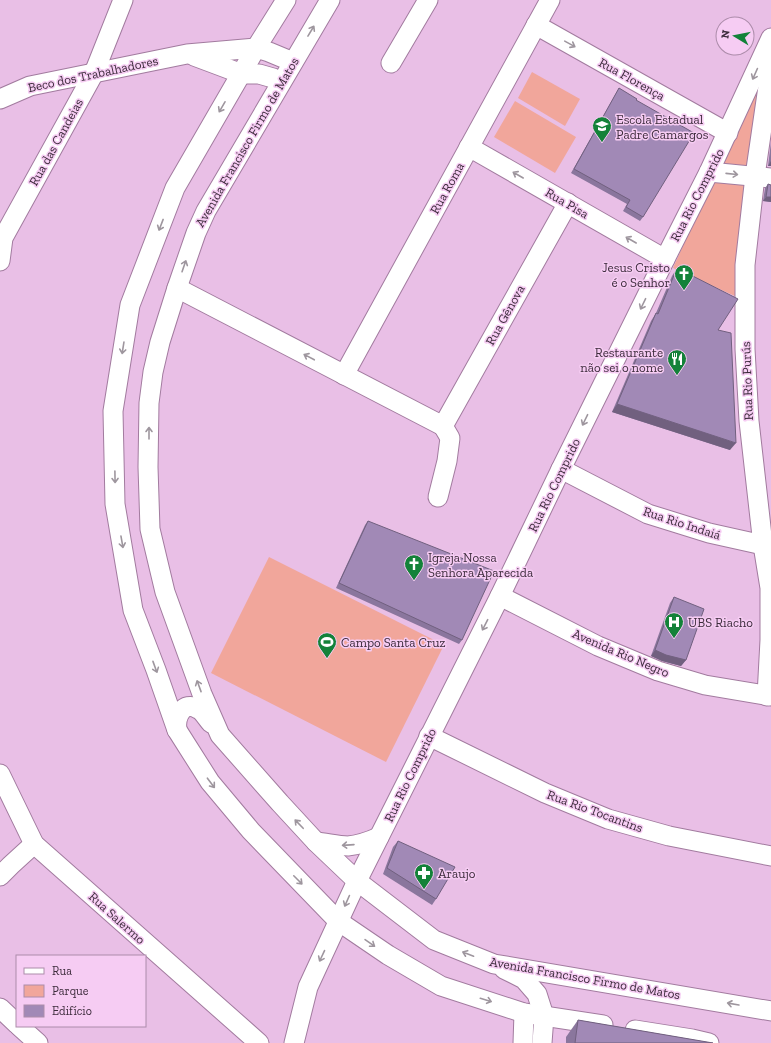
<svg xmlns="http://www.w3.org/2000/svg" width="771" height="1043" viewBox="0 0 771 1043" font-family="'Zilla Slab',serif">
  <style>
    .green { fill: #f1a69b }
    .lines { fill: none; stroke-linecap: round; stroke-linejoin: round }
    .minor-casing { stroke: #a27b9f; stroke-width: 21 }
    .minor { stroke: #fff; stroke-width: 19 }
    .wall { fill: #8a769d }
    .shaded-wall { fill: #71607f }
    .building { fill: #a189b6; stroke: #71607f }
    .oneway { stroke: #9e969e }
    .labels { text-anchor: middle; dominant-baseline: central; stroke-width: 3; stroke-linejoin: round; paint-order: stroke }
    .street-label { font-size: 13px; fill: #3d2c3c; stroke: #f6ccf3 }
    .poi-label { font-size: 13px; fill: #3d2c3c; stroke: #f6ccf3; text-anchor: start }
  </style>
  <rect width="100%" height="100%" fill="#e9bfe6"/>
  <!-- green -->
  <g class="green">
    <polygon points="766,67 750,169 719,165"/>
    <polygon points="532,72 580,99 565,126 518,98"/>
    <polygon points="515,101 576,137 555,173 494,137"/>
    <polygon points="713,179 750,184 737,297 673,268"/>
    <polygon points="269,557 444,645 386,762 211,673"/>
  </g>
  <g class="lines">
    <defs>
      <g id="minor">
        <polyline points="286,0 256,48 175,188 130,305 113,411 115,504 133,610 156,670 177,730 210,782 251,831 338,921 388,955 441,986 524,1013 603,1025"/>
        <polyline points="330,0 206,211 196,233 177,288 160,342 153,372 149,403 148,467 150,529 165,592 202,694 220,735 280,803 316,842 357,881 434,940 494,964 771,1011"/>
        <polyline points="536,25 728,133"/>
        <polyline points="194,56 242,74 259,74 273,78 281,82"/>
        <polyline points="391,63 428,0"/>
        <polyline points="0,99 30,86 187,54 256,48 269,52 293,62"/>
        <polyline points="469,147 665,259"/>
        <polyline points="709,172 771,178"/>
        <polyline points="0,261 3,238 94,73 123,0"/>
        <polyline points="177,288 443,426"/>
        <polyline points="344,375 550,0"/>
        <polyline points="443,426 568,203"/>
        <polyline points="561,469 648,514 709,533 763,545"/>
        <polyline points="438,497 447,461 450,438 443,426"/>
        <polyline points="500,596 598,646 658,671 705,685 771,696"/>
        <polyline points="767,696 770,640 770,588 763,545 749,421 745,349 745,265 755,176 771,66"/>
        <path d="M177 730C175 717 183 700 198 709 203 711 207 719 211 723"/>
        <polyline points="429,736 545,793 608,819 669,836 771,856"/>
        <polyline points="0,774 34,844 259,1043"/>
        <path d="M316 842C327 843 338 846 348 846 359 845 370 841 379 837"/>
        <polyline points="0,876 11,865 34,844"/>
        <polyline points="504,969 524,979 537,994 544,1016 542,1043"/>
        <polyline points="0,1008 17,1024"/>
        <polyline points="19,1026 38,1043"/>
        <polyline points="635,1030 692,1039 709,1043"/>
        <polyline points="294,1043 308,987 357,881 500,596 561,469 665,259 709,172 771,38"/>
        <polyline points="523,1043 524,1013"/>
      </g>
    </defs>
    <!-- minor casing -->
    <use href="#minor" class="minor-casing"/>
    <!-- minor -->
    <use href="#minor" class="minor"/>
  </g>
  <!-- wall -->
  <g class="wall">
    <polygon points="619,88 636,100 643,217 640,221 623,211 627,204 571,173"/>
    <polygon points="771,142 771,166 768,166"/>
    <polygon points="768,184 771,202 763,201 765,188"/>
    <polygon points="677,268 718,330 730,450 612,412 651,321 656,313 672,276"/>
    <polygon points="368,521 462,640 459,644 336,588 365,525"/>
    <polygon points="674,597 686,660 681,666 662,661 651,656 670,603"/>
    <polygon points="398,841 436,899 432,905 383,874 393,847"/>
    <polygon points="578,1020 713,1043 566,1043 566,1037"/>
  </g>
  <!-- shaded-wall -->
  <g class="shaded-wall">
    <polygon points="771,161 771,166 768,166"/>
    <polygon points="766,197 771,197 771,202 763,201"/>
    <polygon points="617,404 736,443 730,450 612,412"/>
    <polygon points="655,650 686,660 681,666 662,661 651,656"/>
  </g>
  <!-- building -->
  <g class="building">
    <polygon points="619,88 637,99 636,100 694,133 643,217 626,207 630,200 574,169"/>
    <polygon points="768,184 771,185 771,197 766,197"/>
    <polygon points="677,268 738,299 718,330 731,333 736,443 617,404 656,313 658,314"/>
    <polygon points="368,521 494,571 462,640 339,583"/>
    <polygon points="674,597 704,609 686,660 666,655 655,650"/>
    <polygon points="398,841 455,867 436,899 387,868"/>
    <polygon points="578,1020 713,1043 575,1043"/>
  </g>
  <!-- one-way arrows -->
  <defs><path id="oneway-shaft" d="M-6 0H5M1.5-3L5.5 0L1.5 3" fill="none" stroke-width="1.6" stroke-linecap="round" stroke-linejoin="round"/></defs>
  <g class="oneway">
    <use href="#oneway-shaft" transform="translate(311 31) rotate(-59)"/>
    <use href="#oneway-shaft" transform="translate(570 44) rotate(29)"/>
    <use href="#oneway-shaft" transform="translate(755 74) rotate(114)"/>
    <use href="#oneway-shaft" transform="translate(222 107) rotate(120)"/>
    <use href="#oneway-shaft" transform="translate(732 174) rotate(6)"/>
    <use href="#oneway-shaft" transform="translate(518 175) rotate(-150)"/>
    <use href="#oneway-shaft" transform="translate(161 225) rotate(111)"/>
    <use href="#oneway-shaft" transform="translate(631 240) rotate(-150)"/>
    <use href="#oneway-shaft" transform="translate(184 266) rotate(-71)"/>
    <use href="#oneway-shaft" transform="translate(643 304) rotate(116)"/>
    <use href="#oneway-shaft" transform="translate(123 348) rotate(99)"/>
    <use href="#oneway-shaft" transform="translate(309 357) rotate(-152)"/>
    <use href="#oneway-shaft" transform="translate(585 420) rotate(116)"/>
    <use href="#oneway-shaft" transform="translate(149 433) rotate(-90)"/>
    <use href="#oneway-shaft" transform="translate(115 477) rotate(89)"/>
    <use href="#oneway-shaft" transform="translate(122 542) rotate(80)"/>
    <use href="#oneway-shaft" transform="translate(485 625) rotate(117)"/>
    <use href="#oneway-shaft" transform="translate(155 667) rotate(70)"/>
    <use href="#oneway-shaft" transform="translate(199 686) rotate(-110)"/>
    <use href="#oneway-shaft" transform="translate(211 783) rotate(53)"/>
    <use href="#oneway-shaft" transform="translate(299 824) rotate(-134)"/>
    <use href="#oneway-shaft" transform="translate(348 845) rotate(176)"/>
    <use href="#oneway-shaft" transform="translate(298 880) rotate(45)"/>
    <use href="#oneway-shaft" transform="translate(347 901) rotate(114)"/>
    <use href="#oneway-shaft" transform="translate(370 943) rotate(35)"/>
    <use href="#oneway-shaft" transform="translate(468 954) rotate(-159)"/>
    <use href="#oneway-shaft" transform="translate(322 956) rotate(115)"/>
    <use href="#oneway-shaft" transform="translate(486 1000) rotate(17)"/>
    <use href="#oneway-shaft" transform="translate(733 1004) rotate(-170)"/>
  </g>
  <!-- icons -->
  <defs>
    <symbol id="school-pin" viewBox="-11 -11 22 30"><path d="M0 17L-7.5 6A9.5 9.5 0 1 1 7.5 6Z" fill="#138239" stroke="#f6ccf3"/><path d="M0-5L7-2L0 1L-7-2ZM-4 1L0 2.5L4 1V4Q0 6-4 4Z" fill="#fff"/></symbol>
    <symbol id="church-pin" viewBox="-11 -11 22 30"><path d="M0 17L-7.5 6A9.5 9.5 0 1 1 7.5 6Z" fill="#138239" stroke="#f6ccf3"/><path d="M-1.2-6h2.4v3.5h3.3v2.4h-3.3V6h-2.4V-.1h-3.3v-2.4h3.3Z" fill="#fff"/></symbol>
    <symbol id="restaurant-pin" viewBox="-11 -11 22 30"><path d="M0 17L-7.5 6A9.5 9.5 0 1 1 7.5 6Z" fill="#138239" stroke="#f6ccf3"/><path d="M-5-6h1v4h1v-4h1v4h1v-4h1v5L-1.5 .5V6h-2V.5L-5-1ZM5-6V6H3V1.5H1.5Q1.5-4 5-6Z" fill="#fff"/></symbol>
    <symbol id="hospital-pin" viewBox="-11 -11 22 30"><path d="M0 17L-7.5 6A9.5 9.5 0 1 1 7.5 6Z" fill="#138239" stroke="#f6ccf3"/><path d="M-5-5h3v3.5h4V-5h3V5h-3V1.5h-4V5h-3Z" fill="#fff"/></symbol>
    <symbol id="stadium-pin" viewBox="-11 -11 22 30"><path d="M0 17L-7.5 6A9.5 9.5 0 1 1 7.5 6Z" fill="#138239" stroke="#f6ccf3"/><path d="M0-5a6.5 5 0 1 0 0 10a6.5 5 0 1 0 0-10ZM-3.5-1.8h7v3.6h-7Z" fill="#fff"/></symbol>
    <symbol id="pharmacy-pin" viewBox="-11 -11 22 30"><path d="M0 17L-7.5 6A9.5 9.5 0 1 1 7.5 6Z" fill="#138239" stroke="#f6ccf3"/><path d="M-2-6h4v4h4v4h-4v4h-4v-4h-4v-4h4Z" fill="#fff"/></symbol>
  </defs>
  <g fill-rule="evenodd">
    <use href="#school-pin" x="591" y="115" width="22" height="30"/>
    <use href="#church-pin" x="673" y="263" width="22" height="30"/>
    <use href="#restaurant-pin" x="666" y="348" width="22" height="30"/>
    <use href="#church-pin" x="403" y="553" width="22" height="30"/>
    <use href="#hospital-pin" x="663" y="611" width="22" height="30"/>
    <use href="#stadium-pin" x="316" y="631" width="22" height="30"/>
    <use href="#pharmacy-pin" x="413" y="862" width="22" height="30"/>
  </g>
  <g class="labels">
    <!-- street labels -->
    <g class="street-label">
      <text transform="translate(93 74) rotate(-12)">Beco dos Trabalhadores</text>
      <text transform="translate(632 79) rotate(29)">Rua Florença</text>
      <text transform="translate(56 142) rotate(-61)">Rua das Candeias</text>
      <text transform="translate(247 142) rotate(-60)">Avenida Francisco Firmo de Matos</text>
      <text transform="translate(447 188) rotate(-61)">Rua Roma</text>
      <text transform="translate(697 195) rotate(-63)">Rua Rio Comprido</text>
      <text transform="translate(567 203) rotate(30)">Rua Pisa</text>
      <text transform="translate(505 315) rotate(-61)">Rua Gênova</text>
      <text transform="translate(747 381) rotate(-92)">Rua Rio Purús</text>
      <text transform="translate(554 485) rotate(-64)">Rua Rio Comprido</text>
      <text transform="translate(682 523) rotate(18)">Rua Rio Indaiá</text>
      <text transform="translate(621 653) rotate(23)">Avenida Rio Negro</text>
      <text transform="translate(410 775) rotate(-64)">Rua Rio Comprido</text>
      <text transform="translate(595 811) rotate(20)">Rua Rio Tocantins</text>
      <text transform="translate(117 918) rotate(42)">Rua Salermo</text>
      <text transform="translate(585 978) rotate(10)">Avenida Francisco Firmo de Matos</text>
    </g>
    <!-- poi labels -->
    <g class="poi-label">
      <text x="616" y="119">Escola Estadual<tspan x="616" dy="15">Padre Camargos</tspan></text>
      <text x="670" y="267" text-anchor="end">Jesus Cristo<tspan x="670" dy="15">é o Senhor</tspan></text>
      <text x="663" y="352" text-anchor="end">Restaurante<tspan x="663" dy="15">não sei o nome</tspan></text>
      <text x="428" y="557">Igreja Nossa<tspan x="428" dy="15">Senhora Aparecida</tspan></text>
      <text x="688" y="622">UBS Riacho</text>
      <text x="341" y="642">Campo Santa Cruz</text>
      <text x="438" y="873">Araujo</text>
    </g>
  </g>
  <!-- legend -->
  <rect x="16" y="955" width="130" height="72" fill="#f6ccf3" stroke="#ac8caa"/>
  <rect x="24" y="968" width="20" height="6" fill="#ffffff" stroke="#ac8caa"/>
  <text x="52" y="975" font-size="12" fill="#3d2c3c">Rua</text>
  <rect x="24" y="985" width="20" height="12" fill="#f1a69b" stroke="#ac8caa"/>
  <text x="52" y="995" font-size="12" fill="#3d2c3c">Parque</text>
  <rect x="24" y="1005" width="20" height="12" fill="#a189b6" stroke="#ac8caa"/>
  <text x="52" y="1015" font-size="12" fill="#3d2c3c">Edifício</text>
  <!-- north arrow -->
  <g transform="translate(735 36) rotate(280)"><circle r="19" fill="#f6ccf3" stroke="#ac8caa"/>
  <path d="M0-3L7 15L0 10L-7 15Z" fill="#138239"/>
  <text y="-6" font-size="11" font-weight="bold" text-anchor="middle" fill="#3d2c3c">N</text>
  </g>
</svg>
